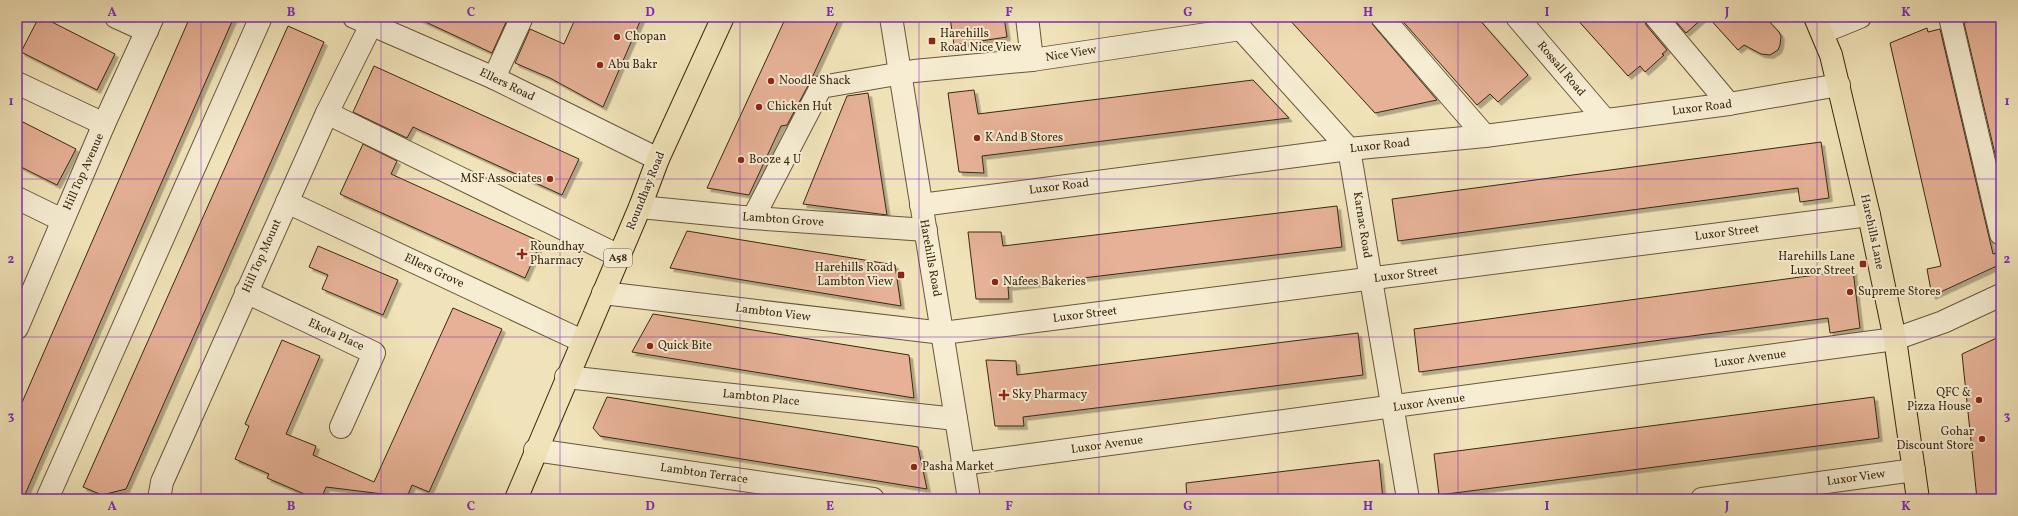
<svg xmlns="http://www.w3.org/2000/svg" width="2018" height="516" viewBox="0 0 2018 516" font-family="Vollkorn,serif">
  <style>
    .building { fill: #e6b196; stroke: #392811; filter: url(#shadow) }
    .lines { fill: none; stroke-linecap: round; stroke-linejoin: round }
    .minor-casing { stroke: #67573b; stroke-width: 24 }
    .major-casing { stroke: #392811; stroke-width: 24 }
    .minor { stroke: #f6edd2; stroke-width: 22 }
    .major { stroke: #f1e3b9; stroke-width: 22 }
    .grid { fill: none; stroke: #7b2cbf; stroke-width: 1; stroke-opacity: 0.55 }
    .poi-dot { fill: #8f2418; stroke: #f6edd2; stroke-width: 1.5 }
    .labels { text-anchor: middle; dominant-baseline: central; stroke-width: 4; stroke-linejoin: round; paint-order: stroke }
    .shield { fill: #f6edd2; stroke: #72634b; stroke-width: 1 }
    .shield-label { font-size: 11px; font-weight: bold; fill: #392811 }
    .poi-label { font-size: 12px; fill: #392811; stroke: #f6edd2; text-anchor: start }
    .street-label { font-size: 12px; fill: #392811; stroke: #f6edd2 }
    .neatline { fill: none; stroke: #7b2cbf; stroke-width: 1.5 }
    .grid-label { font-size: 13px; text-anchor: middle; font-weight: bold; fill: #7b2cbf }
  </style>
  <defs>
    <filter id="shadow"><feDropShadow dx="3.5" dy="3.5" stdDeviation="0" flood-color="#0004"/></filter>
  </defs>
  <rect width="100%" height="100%" fill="#f1e3b9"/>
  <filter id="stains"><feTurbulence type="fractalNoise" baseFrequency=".005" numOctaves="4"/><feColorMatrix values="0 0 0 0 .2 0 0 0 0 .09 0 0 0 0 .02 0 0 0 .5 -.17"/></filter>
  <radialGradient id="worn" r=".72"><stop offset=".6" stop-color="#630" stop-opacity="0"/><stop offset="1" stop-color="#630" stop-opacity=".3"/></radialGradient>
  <!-- building -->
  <g class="building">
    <polygon points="39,17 42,17 115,54 97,90 21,52"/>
    <polygon points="190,17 234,17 23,499 17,499 17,414"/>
    <polygon points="415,17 501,17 507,20 492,53"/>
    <polygon points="576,17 642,17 603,107 550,78 515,63 530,29 564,44"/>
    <polygon points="786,17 840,17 811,80 787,125 781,126 749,195 707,188"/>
    <polygon points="950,17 1004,17 1007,37 954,45"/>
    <polygon points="1287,17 1370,17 1373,25 1437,100 1375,113"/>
    <polygon points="1399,17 1477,17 1528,75 1498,102 1490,94 1477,105"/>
    <polygon points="1575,17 1644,17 1646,25 1667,50 1662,54 1664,55 1645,72 1640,66 1628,76"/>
    <polygon points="1672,17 1704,17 1686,33"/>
    <polygon points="1708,17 1765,17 1779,32 1781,36 1780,45 1778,50 1770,55 1761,54 1744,45 1738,50"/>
    <polygon points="1986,17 2001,17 2001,179 1964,23"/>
    <polygon points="288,26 324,42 126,489 102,495 83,487"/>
    <polygon points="1927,28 1928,32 1940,29 1993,254 2001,252 2001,264 1932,296 1927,269 1941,266 1890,43"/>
    <polygon points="374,66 579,159 562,195 413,127 407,138 353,112"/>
    <polygon points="1253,80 1289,118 982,156 984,173 959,172 948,93 974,90 978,114"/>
    <polygon points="868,93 887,215 803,204 847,96"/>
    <polygon points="17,119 76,149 57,185 17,165"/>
    <polygon points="1821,142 1829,198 1800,202 1798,188 1398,241 1392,199"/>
    <polygon points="363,144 397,161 391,174 541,242 525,278 340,194"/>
    <polygon points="1337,206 1342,247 1008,287 1009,299 976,299 968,232 1001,232 1003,246"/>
    <polygon points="687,231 895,265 901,306 670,268"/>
    <polygon points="318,246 398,280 383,315 322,289 328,275 309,267"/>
    <polygon points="1853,270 1860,328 1830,333 1828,318 1419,372 1414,329"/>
    <polygon points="453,308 502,329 429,492 412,485 407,497 326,487 321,499 316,499 267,478 269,474 235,459 249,426 245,424 282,340 320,356 286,434 316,446 313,455 374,482"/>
    <polygon points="653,314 909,355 914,398 632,352"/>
    <polygon points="1358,333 1363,375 1023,417 1024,426 995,426 986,360 1016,361 1017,375"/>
    <polygon points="2001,336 2001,499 1977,499 1962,354"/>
    <polygon points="607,397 918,447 927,489 600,436 593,428"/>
    <polygon points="1874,397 1879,438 1439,495 1434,454"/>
    <polygon points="1379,460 1383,499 1187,499 1186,483"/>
  </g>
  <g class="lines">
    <defs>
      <g id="minor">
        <polyline points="116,17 147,31"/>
        <polyline points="354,17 494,78 658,159"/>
        <polyline points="891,17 969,499"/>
        <polyline points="1027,17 1032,60"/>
        <polyline points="1382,17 1485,136"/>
        <polyline points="1517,17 1605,120"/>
        <polyline points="1656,17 1729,104"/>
        <polyline points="1950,17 2001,234"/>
        <polyline points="1231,18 1349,149 1408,499"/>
        <polyline points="1823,32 1860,17"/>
        <polyline points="494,78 522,17"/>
        <polyline points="17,83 104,124"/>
        <polyline points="327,113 619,256"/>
        <polyline points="17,198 62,220"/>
        <polyline points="287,202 582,341"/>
        <polyline points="921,205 1349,149 1485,136 1729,104 1839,85"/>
        <polyline points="640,207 753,218 926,230"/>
        <polyline points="753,218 821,87 914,71 1032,60 1241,29"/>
        <polyline points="246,292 374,353 341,427"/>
        <polyline points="603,293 943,333 1869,215"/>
        <polyline points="17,328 104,124 153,17"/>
        <polyline points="566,377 956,419"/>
        <polyline points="535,450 873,499"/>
        <polyline points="962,464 1895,339 1943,322 2001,295"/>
        <polyline points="47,499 261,17"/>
        <polyline points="159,499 162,482 327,113 375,17"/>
        <polyline points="1702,499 1914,470"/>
      </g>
      <g id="major">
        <polyline points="1815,17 1831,55 1869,215 1895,339 1918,499"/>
        <polyline points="516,499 640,207 658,159 723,17"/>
      </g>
    </defs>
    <!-- minor casing -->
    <use href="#minor" class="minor-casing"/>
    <!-- major casing -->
    <use href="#major" class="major-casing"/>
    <!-- minor -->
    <use href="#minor" class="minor"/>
    <!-- major -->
    <use href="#major" class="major"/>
  </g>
  <!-- grid -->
  <path class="grid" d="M201 17V499M381 17V499M560 17V499M740 17V499M919 17V499M1099 17V499M1278 17V499M1458 17V499M1637 17V499M1817 17V499M17 179H2001M17 337H2001"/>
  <!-- markers -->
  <g class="poi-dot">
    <circle cx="617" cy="37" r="4"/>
    <rect x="928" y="37" width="8" height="8" rx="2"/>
    <circle cx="600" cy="65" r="4"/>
    <circle cx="771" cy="81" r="4"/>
    <circle cx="759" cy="107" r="4"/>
    <circle cx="977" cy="138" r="4"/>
    <circle cx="741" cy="160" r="4"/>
    <circle cx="550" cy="179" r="4"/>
    <path d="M520 248h4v4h4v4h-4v4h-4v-4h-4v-4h4z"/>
    <rect x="1859" y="260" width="8" height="8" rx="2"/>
    <rect x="897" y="271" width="8" height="8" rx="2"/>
    <circle cx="995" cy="282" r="4"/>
    <circle cx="1850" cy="292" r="4"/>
    <circle cx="650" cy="346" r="4"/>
    <path d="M1002 389h4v4h4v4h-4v4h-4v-4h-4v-4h4z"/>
    <circle cx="1979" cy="400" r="4"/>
    <circle cx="1982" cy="439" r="4"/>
    <circle cx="914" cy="467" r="4"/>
  </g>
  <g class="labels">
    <!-- shield labels -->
    <rect class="shield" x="604" y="249" width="28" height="18" rx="3"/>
    <g class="shield-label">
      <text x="618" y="258">A58</text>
    </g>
    <!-- poi labels -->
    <g class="poi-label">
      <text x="940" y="34">Harehills<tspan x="940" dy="14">Road Nice View</tspan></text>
      <text x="625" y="37">Chopan</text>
      <text x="608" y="65">Abu Bakr</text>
      <text x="779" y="81">Noodle Shack</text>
      <text x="767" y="107">Chicken Hut</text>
      <text x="985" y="138">K And B Stores</text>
      <text x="749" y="160">Booze 4 U</text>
      <text x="542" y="179" text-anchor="end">MSF Associates</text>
      <text x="530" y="247">Roundhay<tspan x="530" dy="14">Pharmacy</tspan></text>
      <text x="1855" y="257" text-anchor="end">Harehills Lane<tspan x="1855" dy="14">Luxor Street</tspan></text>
      <text x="893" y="268" text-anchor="end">Harehills Road<tspan x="893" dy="14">Lambton View</tspan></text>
      <text x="1003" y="282">Nafees Bakeries</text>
      <text x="1858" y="292">Supreme Stores</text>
      <text x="658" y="346">Quick Bite</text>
      <text x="1971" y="393" text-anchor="end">QFC &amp;<tspan x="1971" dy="14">Pizza House</tspan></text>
      <text x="1012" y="395">Sky Pharmacy</text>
      <text x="1974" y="432" text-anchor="end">Gohar<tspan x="1974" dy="14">Discount Store</tspan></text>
      <text x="922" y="467">Pasha Market</text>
    </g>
    <!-- street labels -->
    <g class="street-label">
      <text transform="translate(1071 54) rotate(-9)">Nice View</text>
      <text transform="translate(1561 69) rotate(50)">Rossall Road</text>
      <text transform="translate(507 85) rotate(26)">Ellers Road</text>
      <text transform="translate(1702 108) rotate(-7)">Luxor Road</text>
      <text transform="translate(1380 146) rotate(-6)">Luxor Road</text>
      <text transform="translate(84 172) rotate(-66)">Hill Top Avenue</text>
      <text transform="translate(1059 187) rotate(-7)">Luxor Road</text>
      <text transform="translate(646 191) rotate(-68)">Roundhay Road</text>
      <text transform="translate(783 220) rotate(4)">Lambton Grove</text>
      <text transform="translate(1362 225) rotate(81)">Karnac Road</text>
      <text transform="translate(1872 232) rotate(78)">Harehills Lane</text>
      <text transform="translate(1727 233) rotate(-7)">Luxor Street</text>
      <text transform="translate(262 256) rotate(-66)">Hill Top Mount</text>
      <text transform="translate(930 258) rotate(80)">Harehills Road</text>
      <text transform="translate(434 271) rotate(25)">Ellers Grove</text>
      <text transform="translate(1406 275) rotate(-7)">Luxor Street</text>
      <text transform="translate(773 313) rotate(7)">Lambton View</text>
      <text transform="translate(1085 315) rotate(-7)">Luxor Street</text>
      <text transform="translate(336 335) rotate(25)">Ekota Place</text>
      <text transform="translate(1750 359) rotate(-8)">Luxor Avenue</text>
      <text transform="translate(761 398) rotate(6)">Lambton Place</text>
      <text transform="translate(1429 403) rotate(-8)">Luxor Avenue</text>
      <text transform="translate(1107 445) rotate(-8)">Luxor Avenue</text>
      <text transform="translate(704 474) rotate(8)">Lambton Terrace</text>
      <text transform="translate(1856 478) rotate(-8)">Luxor View</text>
    </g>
  </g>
  <!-- margin -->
  <rect width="2018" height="516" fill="none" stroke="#f1e3b9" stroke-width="44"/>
  <rect x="22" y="22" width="1974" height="472" class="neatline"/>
  <g class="grid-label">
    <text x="112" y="16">A</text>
    <text x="291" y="16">B</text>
    <text x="471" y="16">C</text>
    <text x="650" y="16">D</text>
    <text x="830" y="16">E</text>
    <text x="1009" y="16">F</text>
    <text x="1188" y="16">G</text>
    <text x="1368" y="16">H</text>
    <text x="1547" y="16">I</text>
    <text x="1727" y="16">J</text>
    <text x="1906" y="16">K</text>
    <text x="11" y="105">1</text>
    <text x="2007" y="105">1</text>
    <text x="11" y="263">2</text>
    <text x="2007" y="263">2</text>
    <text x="11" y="420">3</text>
    <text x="2007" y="420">3</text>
    <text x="112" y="510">A</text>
    <text x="291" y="510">B</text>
    <text x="471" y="510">C</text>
    <text x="650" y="510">D</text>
    <text x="830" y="510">E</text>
    <text x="1009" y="510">F</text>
    <text x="1188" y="510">G</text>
    <text x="1368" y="510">H</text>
    <text x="1547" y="510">I</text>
    <text x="1727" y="510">J</text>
    <text x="1906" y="510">K</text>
  </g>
  <rect width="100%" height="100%" filter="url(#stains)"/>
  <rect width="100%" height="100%" fill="url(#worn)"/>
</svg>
